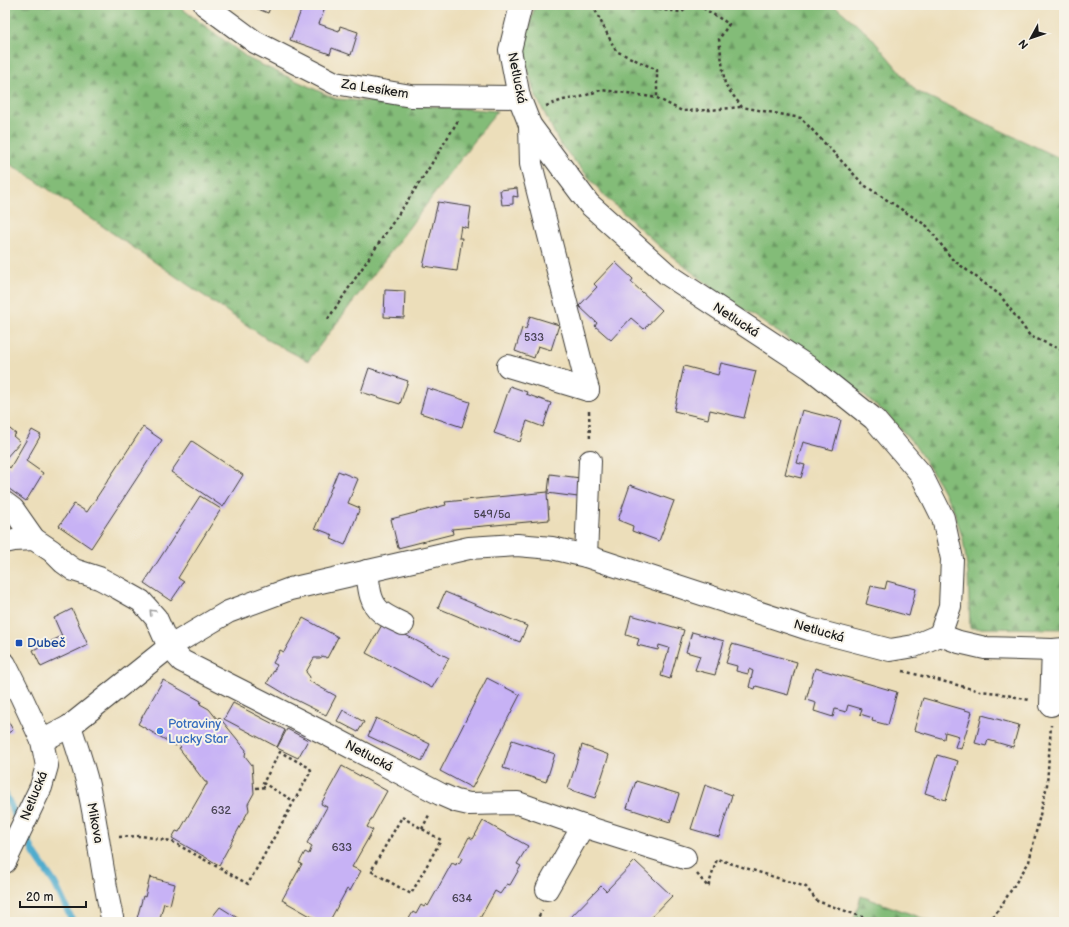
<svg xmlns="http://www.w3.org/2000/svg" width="1069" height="927" viewBox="0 0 1069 927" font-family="'Balsamiq Sans',sans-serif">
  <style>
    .forest { fill: url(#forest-firs); stroke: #506c4a }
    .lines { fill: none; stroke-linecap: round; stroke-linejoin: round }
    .stream { stroke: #4faccd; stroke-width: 7 }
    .building { fill: #c7b2f5 }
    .minor-casing { stroke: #3b3934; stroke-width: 24 }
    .path { stroke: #3b3934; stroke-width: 2.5; stroke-dasharray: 3 3; stroke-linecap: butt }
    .minor { stroke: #fff; stroke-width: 22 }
    .oneway { stroke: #999 }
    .transit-dot { fill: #1a4fb4; stroke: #f7f3e8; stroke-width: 1.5 }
    .shop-dot { fill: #3f7fe0; stroke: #f7f3e8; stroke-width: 1.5 }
    .labels { text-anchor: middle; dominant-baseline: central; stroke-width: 4; stroke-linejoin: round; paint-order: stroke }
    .number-label { font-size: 11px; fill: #474252 }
    .street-label { font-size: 13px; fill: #1c1c1c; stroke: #f7f3e8 }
    .transit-label { font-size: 13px; fill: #164399; stroke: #f7f3e8; text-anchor: start }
    .shop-label { font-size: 13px; fill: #366cbe; stroke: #f7f3e8; text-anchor: start }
  </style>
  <defs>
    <pattern id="forest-firs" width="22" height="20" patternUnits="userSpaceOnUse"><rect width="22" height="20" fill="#83bc78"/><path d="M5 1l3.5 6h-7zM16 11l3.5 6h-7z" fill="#6a9862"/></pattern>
  </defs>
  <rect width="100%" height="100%" fill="#f7f3e8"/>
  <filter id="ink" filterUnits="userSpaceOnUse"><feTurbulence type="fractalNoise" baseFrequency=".025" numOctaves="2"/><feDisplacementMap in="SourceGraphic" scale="8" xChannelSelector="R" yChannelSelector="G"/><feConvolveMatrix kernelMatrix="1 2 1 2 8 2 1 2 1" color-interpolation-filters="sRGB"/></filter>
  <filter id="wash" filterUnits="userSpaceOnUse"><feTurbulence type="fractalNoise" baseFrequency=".012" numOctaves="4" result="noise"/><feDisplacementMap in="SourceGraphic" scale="16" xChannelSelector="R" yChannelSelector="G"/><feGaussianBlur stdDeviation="0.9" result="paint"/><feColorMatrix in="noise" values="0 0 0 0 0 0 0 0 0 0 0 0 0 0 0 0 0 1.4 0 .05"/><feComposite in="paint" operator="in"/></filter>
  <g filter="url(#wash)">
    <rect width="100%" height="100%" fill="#ecdeba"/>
    <!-- forest -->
    <g class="forest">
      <polygon points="5,5 177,5 249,59 336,99 497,111 308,361 270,341 35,180 5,161"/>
      <polygon points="535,5 834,5 870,36 916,91 1064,160 1064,629 970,628 968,573 963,539 954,511 939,483 914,444 887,414 812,355 712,288 659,246 603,194 560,144 534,92 523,50"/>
      <polygon points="861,896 933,922 853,922"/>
    </g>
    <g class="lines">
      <!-- stream -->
      <g class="stream">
        <polyline points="5,794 19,823"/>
        <polyline points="24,832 34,853 55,884 73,922"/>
      </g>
    </g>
    <g id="blocks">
      <!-- building -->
      <g class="building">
        <polygon points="248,5 271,5 268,13"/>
        <polygon points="303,5 326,5 319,24 339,31 340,26 358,32 351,55 332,48 330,54 290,40"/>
        <polygon points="517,188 518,197 513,196 513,204 502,205 500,190"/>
        <polygon points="438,202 471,207 468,228 461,226 459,238 462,238 457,271 423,266"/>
        <polygon points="615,262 633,279 631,282 662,310 644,329 631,318 611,340 595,326 597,323 579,306 597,287 594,284"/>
        <polygon points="385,290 405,291 404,318 384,317"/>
        <polygon points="530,316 559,325 551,350 538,346 534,358 515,351 522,328 526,329"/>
        <polygon points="721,363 756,371 744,418 710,410 708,419 674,411 684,366 718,375"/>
        <polygon points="369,368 408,381 400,404 361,392"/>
        <polygon points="510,386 527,392 526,394 551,403 543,427 527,421 520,442 494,433"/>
        <polygon points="427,388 470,402 462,427 420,413"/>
        <polygon points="802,410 841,420 833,450 803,442 797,463 805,465 801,478 785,474"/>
        <polygon points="5,425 16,434 13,436 20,442 5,459"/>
        <polygon points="143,427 162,440 91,548 59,526 74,504 87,512"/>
        <polygon points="32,430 41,435 26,461 43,473 26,501 5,486 5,463 10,468"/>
        <polygon points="192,441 243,475 223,507 171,472"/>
        <polygon points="338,471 358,479 348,503 360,508 345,545 331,539 333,535 315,528"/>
        <polygon points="550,474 580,478 578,497 547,493 549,520 452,529 453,534 398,548 391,519 446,505 445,502 548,492"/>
        <polygon points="630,485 674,501 659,541 632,531 633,526 618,520"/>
        <polygon points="200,496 221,509 178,578 184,582 171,601 144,583"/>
        <polygon points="887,581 916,589 909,616 866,604 871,586 885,589"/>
        <polygon points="445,592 527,626 520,642 438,608"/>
        <polygon points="72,609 88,645 41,667 33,650 62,636 54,618"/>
        <polygon points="631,615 684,630 670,679 661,676 669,648 659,645 658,650 637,645 639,639 626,635"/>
        <polygon points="303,618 338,637 327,658 323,656 320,658 314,658 306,672 310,677 309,681 336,696 326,715 292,698 267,683 277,665 273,663 280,650 284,652"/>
        <polygon points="383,623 449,658 432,688 366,653"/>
        <polygon points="692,632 724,641 715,675 695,670 700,656 686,652"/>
        <polygon points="732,644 797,662 788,695 756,686 755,689 749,687 753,671 749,669 748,674 736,671 737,666 726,663"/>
        <polygon points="815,668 897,692 888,725 872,721 873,718 860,714 862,709 848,705 846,712 835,709 833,717 814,711 816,703 806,700"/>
        <polygon points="487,678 520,695 472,788 440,771"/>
        <polygon points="163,680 201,701 200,704 209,709 217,719 219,717 246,750 245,756 252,765 254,793 248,804 249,810 219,865 172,838 176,831 179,832 206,785 207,785 207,782 205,782 179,748 181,747 177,743 176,746 138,724"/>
        <polygon points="923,698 972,712 961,749 955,747 959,736 945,732 944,739 914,730"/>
        <polygon points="233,703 285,730 277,747 224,719"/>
        <polygon points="343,710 364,722 358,732 337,721"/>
        <polygon points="982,715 1019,725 1013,747 988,740 986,746 975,743"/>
        <polygon points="376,718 430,744 422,761 368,736"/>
        <polygon points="8,721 13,730 8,733 5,728 5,722"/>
        <polygon points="287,729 308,740 298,758 277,748"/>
        <polygon points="512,740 555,754 546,782 503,768"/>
        <polygon points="582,745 609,755 595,798 568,789"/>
        <polygon points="937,755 958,761 946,800 925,793"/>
        <polygon points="342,766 387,791 367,827 373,830 352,867 361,871 350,891 347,889 329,922 321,922 282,900 302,864 299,863 305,852 309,854 312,846 307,843 327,807 321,804"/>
        <polygon points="636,781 679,794 670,822 627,808"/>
        <polygon points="705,785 732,795 719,837 691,829"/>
        <polygon points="483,821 528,846 517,864 521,866 510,885 507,884 500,894 495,891 478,922 407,922 413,912 416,914 421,905 424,907 426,904 428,906 452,863 456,865 457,862 459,864 462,858 459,856 469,837 473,839"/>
        <polygon points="635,861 672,896 647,922 566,922 601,886 606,891"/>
        <polygon points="150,877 175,884 170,905 164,903 159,922 136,922 143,896 145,897"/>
        <polygon points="220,907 244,922 208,922"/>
      </g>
    </g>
  </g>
  <g filter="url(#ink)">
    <use href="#blocks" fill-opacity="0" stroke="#3b3934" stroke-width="1"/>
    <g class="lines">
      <defs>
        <g id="minor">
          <polyline points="205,5 255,42 335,83 411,96 519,97"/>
          <polyline points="521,5 510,50 519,97 530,125 589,204 667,274 810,368 874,419 921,474 943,518 952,559 950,606 940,635"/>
          <polyline points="530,125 531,164 588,390"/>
          <polyline points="508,366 588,390"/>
          <polyline points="5,503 13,509 34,539"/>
          <polyline points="5,542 14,540 34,539 52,551 63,562 74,570 99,578 118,588 141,601 156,618 169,647 182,661 328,735 440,794 456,801 469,804 518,803 583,826 685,858"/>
          <polyline points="586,556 590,461"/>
          <path d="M367 571C369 585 369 603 381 612 387 617 395 620 403 624"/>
          <polyline points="5,664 21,696 42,741 47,766 41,787 5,862"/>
          <polyline points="1051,705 1053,650"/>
          <path d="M70 726C76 744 82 762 87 781 98 827 102 876 113 922"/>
          <polyline points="42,741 70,726 169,647 228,612 290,589 469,548 517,545 552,548 586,556 809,629 890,650 914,646 940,635 959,642 985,648 1053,650 1064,649"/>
          <polyline points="547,889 583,826"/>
        </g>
      </defs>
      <!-- minor casing -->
      <use href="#minor" class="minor-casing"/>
      <!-- path -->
      <g class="path">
        <polyline points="593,5 598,16 616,51 657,70 657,98"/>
        <polyline points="648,5 653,9 682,12 690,5"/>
        <polyline points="698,5 729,24 719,39 725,85 742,107 801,118 864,185 927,226 952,259 1000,295 1030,336 1064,351"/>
        <polyline points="546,106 563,100 581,97 601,90 627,93 657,98 682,111 710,110 741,107"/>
        <polyline points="328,319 424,176 459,119"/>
        <polyline points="589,411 590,440"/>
        <polyline points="903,671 980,691 998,693 1029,700"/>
        <polyline points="256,788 268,787"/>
        <polygon points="402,817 441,840 411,894 371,871"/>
        <polyline points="422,829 430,813"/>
        <polyline points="119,837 142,836 171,841 248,884 311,771 310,768 280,752 263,783 294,801"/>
        <polyline points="697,874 708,887 717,859 806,887 817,901 877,922"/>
        <polyline points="536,922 542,910"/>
        <polyline points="989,922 1001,906 1029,862 1047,785 1051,725"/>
      </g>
      <!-- minor -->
      <use href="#minor" class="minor"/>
    </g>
    <!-- one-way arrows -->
    <defs><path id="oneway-chevron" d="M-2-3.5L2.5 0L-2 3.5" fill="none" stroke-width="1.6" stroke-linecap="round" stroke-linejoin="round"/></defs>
    <use class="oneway" href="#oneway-chevron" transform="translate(152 612) rotate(-133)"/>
  </g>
  <!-- markers -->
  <rect class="transit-dot" x="15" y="639" width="8" height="8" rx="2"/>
  <circle class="shop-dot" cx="160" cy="731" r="4"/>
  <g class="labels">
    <!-- number labels -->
    <g class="number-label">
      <text x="534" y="337">533</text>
      <text x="492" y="514">549/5a</text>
      <text x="221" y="810">632</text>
      <text x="342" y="847">633</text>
      <text x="462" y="898">634</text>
    </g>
    <!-- street labels -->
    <g class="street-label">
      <text transform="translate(517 78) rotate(79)">Netlucká</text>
      <text transform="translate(375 89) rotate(9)">Za Lesíkem</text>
      <text transform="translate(736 320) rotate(33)">Netlucká</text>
      <text transform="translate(819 631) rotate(16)">Netlucká</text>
      <text transform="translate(369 756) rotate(28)">Netlucká</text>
      <text transform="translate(34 796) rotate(-68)">Netlucká</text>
      <text transform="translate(95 823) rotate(79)">Mikova</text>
    </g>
    <!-- transit labels -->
    <g class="transit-label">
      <text x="27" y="643">Dubeč</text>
    </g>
    <!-- shop labels -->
    <g class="shop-label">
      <text x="168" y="724">Potraviny<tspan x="168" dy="15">Lucky Star</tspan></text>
    </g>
  </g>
  <!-- margin -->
  <rect width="1069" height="927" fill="none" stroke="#f7f3e8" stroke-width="20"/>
  <!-- north arrow -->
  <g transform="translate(1031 38) rotate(230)" stroke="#f7f3e8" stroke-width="3" paint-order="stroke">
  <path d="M0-3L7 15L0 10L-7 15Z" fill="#1c1c1c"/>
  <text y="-6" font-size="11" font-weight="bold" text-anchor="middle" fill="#1c1c1c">N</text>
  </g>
  <!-- scale -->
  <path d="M20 901v6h66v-6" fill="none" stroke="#1c1c1c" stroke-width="2"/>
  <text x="26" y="901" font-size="12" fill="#1c1c1c" stroke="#f7f3e8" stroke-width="3" paint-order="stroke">20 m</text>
</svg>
